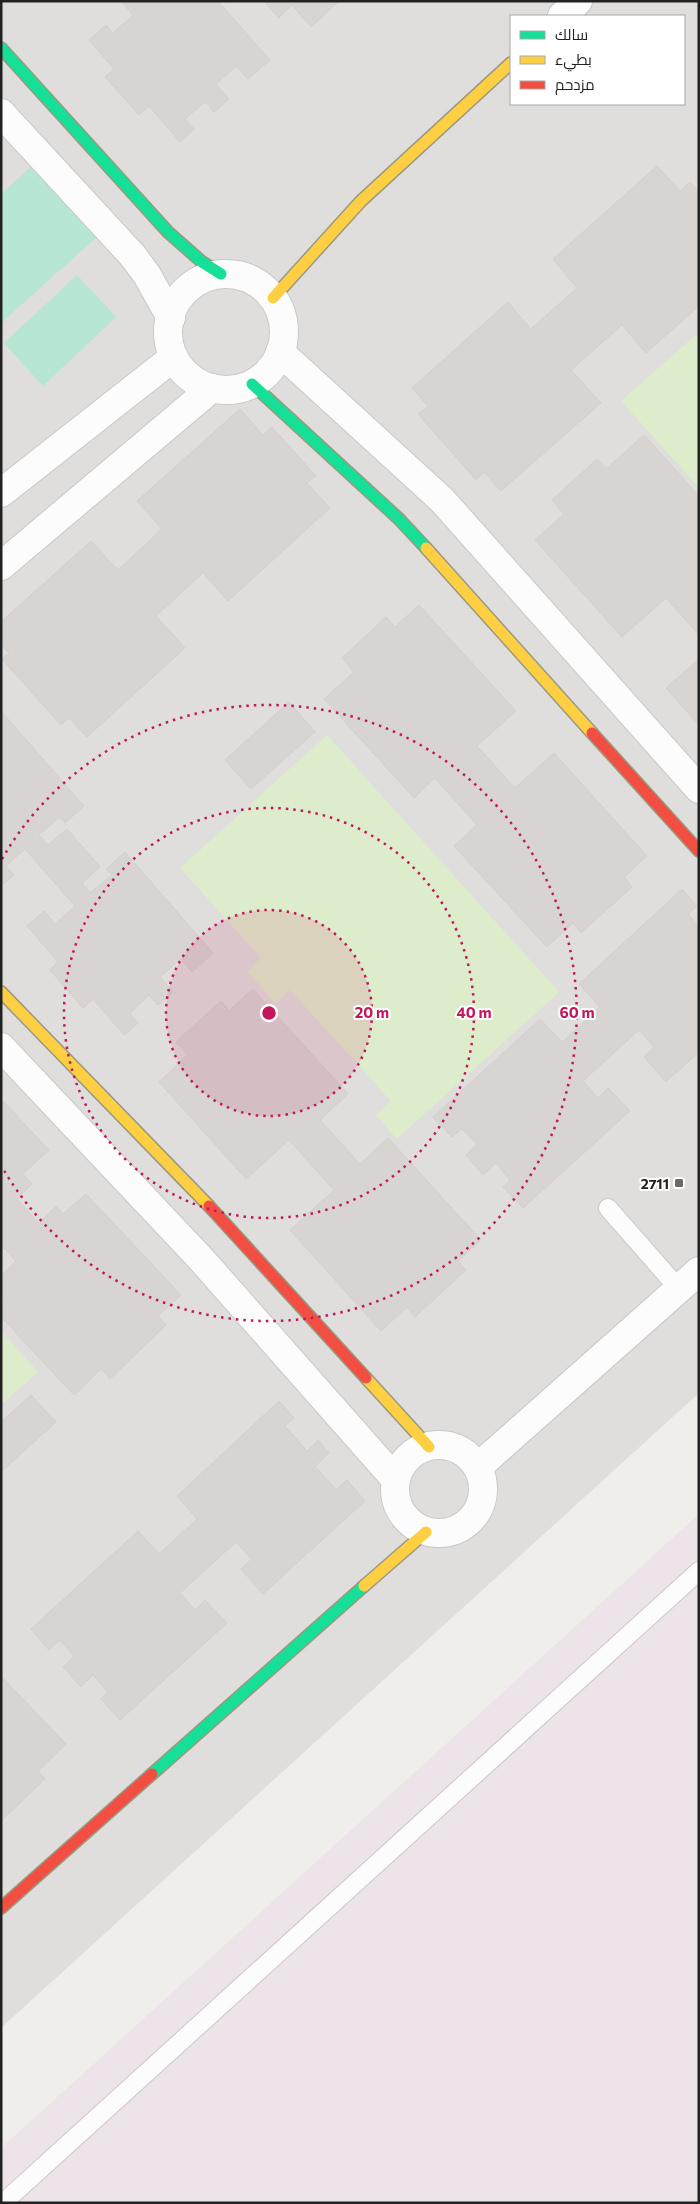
<svg xmlns="http://www.w3.org/2000/svg" width="700" height="2204" viewBox="0 0 700 2204" font-family="Commissioner,Cairo,sans-serif">
  <style>
    .residential { fill: #dfdedc; fill-rule: evenodd }
    .industrial { fill: #ede4e9 }
    .grass { fill: #ddeccb }
    .pitch { fill: #b7e6d2 }
    .building { fill: #d7d4d2; stroke: #d3d0cc }
    .lines { fill: none; stroke-linecap: round; stroke-linejoin: round }
    .lane-casing { stroke: #c9c8c7; stroke-width: 20 }
    .street-casing { stroke: #c9c8c7; stroke-width: 30 }
    .fast-casing { stroke: #999a82; stroke-width: 14 }
    .slow-casing { stroke: #999a82; stroke-width: 14 }
    .jam-casing { stroke: #999a82; stroke-width: 14 }
    .lane { stroke: #fdfcfc; stroke-width: 18 }
    .street { stroke: #fdfcfc; stroke-width: 28 }
    .fast { stroke: #16e098; stroke-width: 11 }
    .slow { stroke: #ffcf43; stroke-width: 11 }
    .jam { stroke: #f24e42; stroke-width: 11 }
    .ring { fill: none; stroke: #c2185b; stroke-width: 2.5; stroke-dasharray: 2.5 5 }
    .poi-dot { fill: #6a6968; stroke: #fff; stroke-width: 2 }
    .labels { text-anchor: middle; dominant-baseline: central; stroke-width: 4; stroke-linejoin: round; paint-order: stroke }
    .poi-label { font-size: 14px; font-weight: bold; fill: #222; stroke: #fff; text-anchor: end }
    .centre { fill: #c2185b; stroke: #fff; stroke-width: 2.5 }
    .ring-label { font-size: 15px; text-anchor: middle; font-weight: bold; fill: #c2185b; stroke: #fff; stroke-width: 4; stroke-linejoin: round; paint-order: stroke }
  </style>
  <rect width="100%" height="100%" fill="#f0eeeb"/>
  <!-- residential -->
  <path class="residential" d="M1 1H699V1393L1 2028ZM511 16H684V104H511Z"/>
  <!-- industrial -->
  <polygon class="industrial" points="699,1514 699,2203 1,2203 1,2148"/>
  <!-- grass -->
  <g class="grass">
    <polygon points="699,332 699,488 621,401"/>
    <polygon points="327,735 559,992 397,1139 376,1115 391,1101 290,990 275,1003 247,971 261,958 180,868"/>
    <polygon points="1,1331 38,1372 1,1405"/>
  </g>
  <!-- pitch -->
  <g class="pitch">
    <polygon points="35,163 99,235 1,323 1,194"/>
    <polygon points="77,275 116,317 43,386 4,343"/>
  </g>
  <!-- building -->
  <g class="building">
    <polygon points="121,1 218,1 270,60 248,79 236,66 216,84 229,99 214,112 205,102 185,119 194,129 180,142 149,106 139,115 105,77 114,69 89,40 106,25 113,33 133,15"/>
    <polygon points="264,1 339,1 311,27 292,5 279,18"/>
    <polygon points="657,166 680,191 690,182 699,192 699,306 646,353 622,325 571,370 601,403 501,491 484,472 476,480 418,414 428,406 412,388 508,302 531,329 577,288 553,259"/>
    <polygon points="240,409 263,435 272,427 316,476 307,483 330,508 228,601 203,573 156,616 185,648 87,737 69,718 61,725 2,659 9,653 1,645 1,622 91,541 118,570 162,529 137,501"/>
    <polygon points="644,435 699,496 699,635 666,598 622,637 535,540 564,514 552,500 597,459 606,469"/>
    <polygon points="419,605 516,711 477,746 515,788 554,753 647,856 624,877 632,887 581,933 573,923 547,947 454,846 477,825 435,778 414,798 324,699 354,672 342,658 386,617 395,627"/>
    <polygon points="699,659 699,725 666,688"/>
    <polygon points="289,702 315,732 251,789 225,760"/>
    <polygon points="1,711 84,806 65,823 60,817 39,835 44,841 48,845 67,829 100,867 82,883 90,893 112,875 106,869 125,852 213,953 192,972 181,959 160,977 173,992 158,1005 149,995 130,1013 138,1023 124,1035 93,999 83,1008 50,970 58,962 27,926 44,911 55,924 75,906 25,849 6,866 14,875 1,886"/>
    <polygon points="682,889 697,906 688,914 699,927 699,1052 666,1082 644,1057 654,1047 639,1030 583,1081 598,1098 608,1088 630,1111 523,1208 503,1187 510,1180 496,1163 483,1175 466,1155 477,1144 462,1129 452,1137 433,1117 540,1019 562,1042 600,1007 579,984"/>
    <polygon points="253,989 348,1094 320,1120 360,1164 388,1138 481,1240 458,1261 466,1270 415,1317 407,1307 381,1331 290,1230 334,1190 289,1140 246,1179 159,1082 188,1055 176,1042 221,1001 229,1011"/>
    <polygon points="1,1099 49,1150 23,1174 32,1184 17,1199 39,1223 56,1206 63,1214 86,1194 181,1295 158,1316 166,1325 110,1379 101,1369 74,1395 1,1317 1,1304 4,1302 1,1299 1,1276 16,1261 1,1245"/>
    <polygon points="31,1395 56,1422 1,1472 1,1422"/>
    <polygon points="279,1401 294,1418 285,1426 307,1451 318,1440 329,1453 315,1466 336,1490 347,1480 365,1501 263,1594 241,1569 252,1559 236,1542 180,1593 195,1610 205,1600 227,1623 120,1720 101,1699 108,1692 93,1675 81,1687 63,1667 74,1656 60,1640 49,1650 31,1629 138,1531 159,1554 197,1519 177,1496"/>
    <polygon points="1,1676 66,1744 38,1771 45,1779 1,1821"/>
  </g>
  <g class="lines">
    <defs>
      <g id="lane">
        <polyline points="608,1208 679,1289"/>
        <polyline points="3,2203 699,1571"/>
      </g>
      <g id="street">
        <polyline points="562,16 578,1"/>
        <polyline points="1,113 133,256 147,275 171,318"/>
        <circle cx="226" cy="332" r="58"/>
        <polyline points="280,352 442,500 699,789"/>
        <polyline points="1,493 174,357"/>
        <polyline points="1,566 212,388"/>
        <polyline points="1,1047 201,1259 396,1480"/>
        <circle cx="439" cy="1489" r="44"/>
        <polyline points="478,1467 699,1271"/>
      </g>
      <g id="fast">
        <polyline points="1,48 168,232 202,262 221,274"/>
        <polyline points="252,384 399,519 426,548"/>
        <polyline points="152,1774 364,1586"/>
      </g>
      <g id="slow">
        <polyline points="273,298 361,201 511,63"/>
        <polyline points="426,548 592,733"/>
        <polyline points="1,992 209,1206"/>
        <polyline points="366,1378 429,1447"/>
        <polyline points="364,1586 426,1532"/>
      </g>
      <g id="jam">
        <polyline points="592,733 699,851"/>
        <polyline points="209,1206 366,1378"/>
        <polyline points="1,1908 152,1774"/>
      </g>
    </defs>
    <!-- lane casing -->
    <use href="#lane" class="lane-casing"/>
    <!-- street casing -->
    <use href="#street" class="street-casing"/>
    <!-- fast casing -->
    <use href="#fast" class="fast-casing"/>
    <!-- slow casing -->
    <use href="#slow" class="slow-casing"/>
    <!-- jam casing -->
    <use href="#jam" class="jam-casing"/>
    <!-- lane -->
    <use href="#lane" class="lane"/>
    <!-- street -->
    <use href="#street" class="street"/>
    <!-- fast -->
    <use href="#fast" class="fast"/>
    <!-- slow -->
    <use href="#slow" class="slow"/>
    <!-- jam -->
    <use href="#jam" class="jam"/>
  </g>
  <!-- distance rings -->
  <circle cx="269" cy="1013" r="103" fill="#c2185b" fill-opacity=".12"/>
  <g class="ring">
    <circle cx="269" cy="1013" r="103"/>
    <circle cx="269" cy="1013" r="205"/>
    <path d="M2 859A308 308 0 1 1 2 1167"/>
  </g>
  <!-- markers -->
  <rect class="poi-dot" x="674" y="1178" width="10" height="10" rx="2.5"/>
  <g class="labels">
    <!-- poi labels -->
    <g class="poi-label">
      <text x="669" y="1183">2711</text>
    </g>
  </g>
  <circle cx="269" cy="1013" r="8" class="centre"/>
  <g class="ring-label">
    <text x="372" y="1018">20 m</text>
    <text x="474" y="1018">40 m</text>
    <text x="577" y="1018">60 m</text>
  </g>
  <!-- border -->
  <rect width="700" height="2204" fill="none" stroke="#222222" stroke-width="5"/>
  <!-- legend -->
  <rect x="510" y="15" width="175" height="90" fill="#ffffff" stroke="#a7a7a7"/>
  <rect x="520" y="31" width="25" height="8" fill="#16e098" stroke="#a7a7a7"/>
  <text x="555" y="40" font-size="15" fill="#222222">سالك</text>
  <rect x="520" y="56" width="25" height="8" fill="#ffcf43" stroke="#a7a7a7"/>
  <text x="555" y="65" font-size="15" fill="#222222">بطيء</text>
  <rect x="520" y="81" width="25" height="8" fill="#f24e42" stroke="#a7a7a7"/>
  <text x="555" y="90" font-size="15" fill="#222222">مزدحم</text>
</svg>
